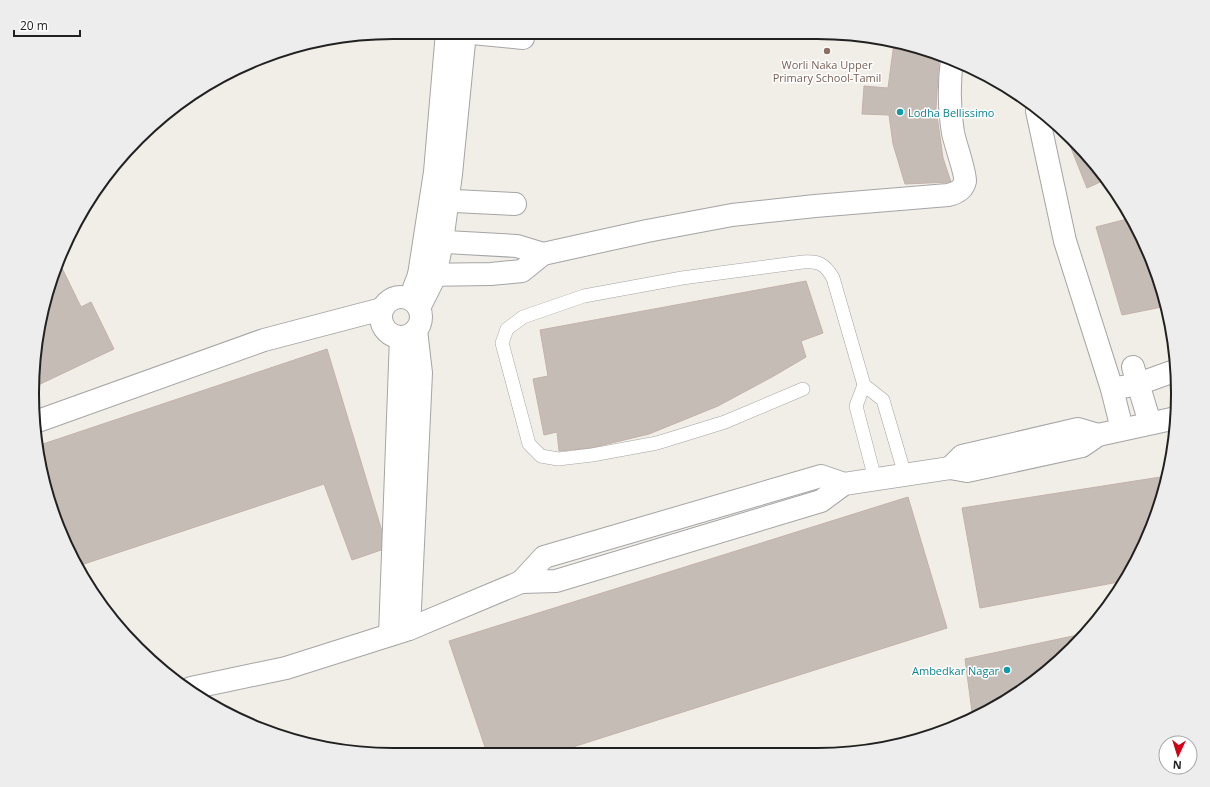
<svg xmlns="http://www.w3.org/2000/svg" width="1210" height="787" viewBox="0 0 1210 787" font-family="'Open Sans',sans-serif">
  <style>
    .building { fill: #c6bcb6; stroke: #c3b2a9 }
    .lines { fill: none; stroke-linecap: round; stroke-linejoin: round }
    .lane-casing { stroke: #a5a5a5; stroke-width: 14 }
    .street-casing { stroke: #a5a5a5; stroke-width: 24 }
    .lane { stroke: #fff; stroke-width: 13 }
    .street { stroke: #fff; stroke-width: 22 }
    .education-dot { fill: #8d6e63; stroke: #fff; stroke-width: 1.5 }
    .culture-dot { fill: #0f9aa8; stroke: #fff; stroke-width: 1.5 }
    .labels { text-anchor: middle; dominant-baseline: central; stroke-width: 3; stroke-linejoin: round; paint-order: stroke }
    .education-label { font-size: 11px; fill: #785e54; stroke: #fff }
    .culture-label { font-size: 11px; fill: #0d838f; stroke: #fff; text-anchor: start }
    .rim { fill: none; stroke: #212121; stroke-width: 2 }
  </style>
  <rect width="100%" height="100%" fill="#f1ede7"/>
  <!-- building -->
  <g class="building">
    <polygon points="894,43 939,55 936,109 943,158 951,182 905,184 893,144 889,115 862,114 864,86 888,88"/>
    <polygon points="1065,133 1103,173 1107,179 1087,188"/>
    <polygon points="1131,218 1141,233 1166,300 1167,306 1122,315 1096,227"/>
    <polygon points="59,262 81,307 91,302 114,349 34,387 33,370 51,277"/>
    <polygon points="806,281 823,333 801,341 806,357 772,377 718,406 649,434 591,448 559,451 557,432 544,435 533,379 548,376 540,330"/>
    <polygon points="327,349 387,548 352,560 324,484 81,565 86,580 44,487 40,445"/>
    <polygon points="1167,476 1159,509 1130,574 1124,581 980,608 962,508"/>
    <polygon points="908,497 947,628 554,753 487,753 449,641"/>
    <polygon points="1087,633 1037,680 973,719 965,659"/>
  </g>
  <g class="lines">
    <defs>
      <g id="lane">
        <polyline points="864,385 856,406 875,479"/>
        <path d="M803 389 725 422 657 443 592 455 558 459 541 456 529 444 502 343 507 329 523 317 584 296 682 278 803 262C819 261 825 264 833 278L864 385 883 400 905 475"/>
      </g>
      <g id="street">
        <polyline points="462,32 523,38"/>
        <polyline points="1037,111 1065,241 1112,389 1122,429"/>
        <polyline points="434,200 515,204"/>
        <polyline points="428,241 517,246 543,254"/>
        <path d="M419 275 491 274 522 271 543 254 647 231 732 215 815 206 948 195C957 193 963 190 965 181 966 174 955 143 953 133 949 109 949 83 952 59"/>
        <polyline points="414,288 419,275 435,172 447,32"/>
        <circle cx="401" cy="317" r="20"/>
        <polyline points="419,308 435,276 442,242 451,174 465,32"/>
        <polyline points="1133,367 1150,423"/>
        <polyline points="1112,389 1138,384 1177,370"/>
        <polyline points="38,421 264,340 382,309"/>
        <polyline points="950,468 962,456 1078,429 1098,435"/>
        <polyline points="521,582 544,557 821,476 844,484 950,468 967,471 1082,446 1098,435 1176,418"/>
        <polyline points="409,629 421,373 416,330"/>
        <polyline points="390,635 401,337"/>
        <polyline points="191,688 286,668 409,629 521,582 556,581 821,501 844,484"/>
      </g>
    </defs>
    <!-- lane casing -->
    <use href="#lane" class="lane-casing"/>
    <!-- street casing -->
    <use href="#street" class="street-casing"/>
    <!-- lane -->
    <use href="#lane" class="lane"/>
    <!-- street -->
    <use href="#street" class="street"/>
  </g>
  <!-- markers -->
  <circle class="education-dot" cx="827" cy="51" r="4"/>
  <g class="culture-dot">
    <circle cx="900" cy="112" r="4"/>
    <circle cx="1007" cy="670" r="4"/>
  </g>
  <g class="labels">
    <!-- education labels -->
    <g class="education-label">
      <text x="827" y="64">Worli Naka Upper<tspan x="827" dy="13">Primary School-Tamil</tspan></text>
    </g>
    <!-- culture labels -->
    <g class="culture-label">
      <text x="908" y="112">Lodha Bellissimo</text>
      <text x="999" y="670" text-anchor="end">Ambedkar Nagar</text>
    </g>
  </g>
  <!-- crop -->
  <path d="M0 0H1210V787H0ZM393 39H817A354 354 0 0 1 1171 393V394A354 354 0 0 1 817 748H393A354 354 0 0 1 39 394V393A354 354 0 0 1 393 39Z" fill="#ededed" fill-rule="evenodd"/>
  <path class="rim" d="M393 39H817A354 354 0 0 1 1171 393V394A354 354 0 0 1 817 748H393A354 354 0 0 1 39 394V393A354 354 0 0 1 393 39Z"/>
  <!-- north arrow -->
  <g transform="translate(1178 755) rotate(184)"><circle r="19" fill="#ffffff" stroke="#a6a6a6"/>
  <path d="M0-3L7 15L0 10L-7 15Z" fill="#d20014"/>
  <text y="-6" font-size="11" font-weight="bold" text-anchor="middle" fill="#212121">N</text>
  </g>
  <!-- scale -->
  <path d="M14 30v6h66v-6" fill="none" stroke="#212121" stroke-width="2"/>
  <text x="20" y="30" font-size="12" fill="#212121" stroke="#ffffff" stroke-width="3" paint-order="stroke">20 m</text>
</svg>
